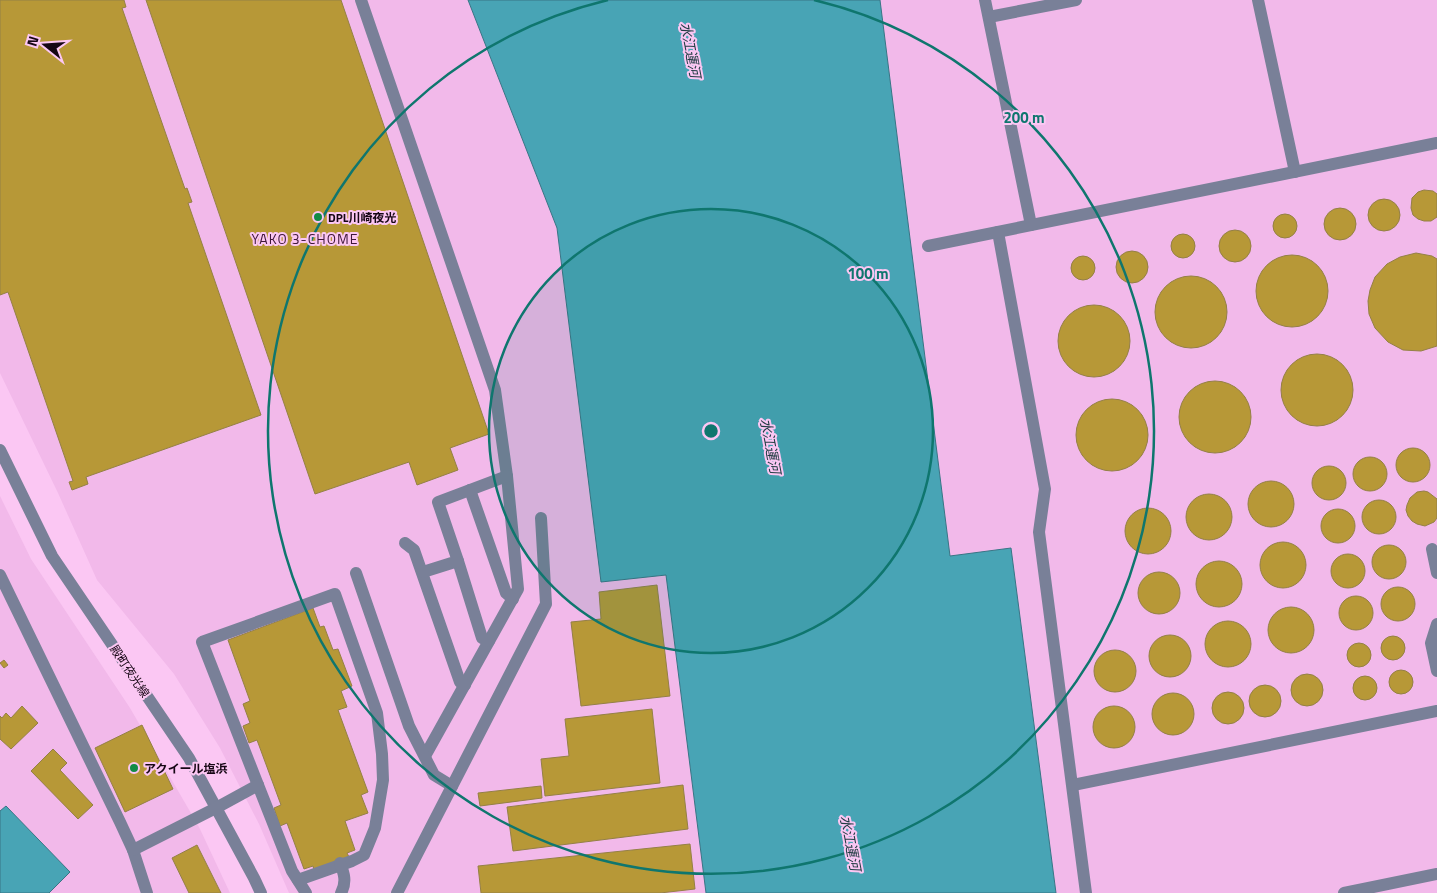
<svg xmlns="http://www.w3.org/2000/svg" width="1437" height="893" viewBox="0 0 1437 893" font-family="'Titillium Web','Noto Sans JP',sans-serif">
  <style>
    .built { fill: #f2b9ea }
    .water { fill: #48a4b5; stroke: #397585 }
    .building { fill: #b79837; stroke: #948046 }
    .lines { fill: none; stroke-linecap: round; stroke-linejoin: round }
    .minor { stroke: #798098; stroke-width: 12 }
    .ring { fill: none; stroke: #0f766e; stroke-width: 2.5 }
    .poi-dot { fill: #128b46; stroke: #fbc7f3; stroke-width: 2 }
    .labels { text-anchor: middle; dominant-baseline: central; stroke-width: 4; stroke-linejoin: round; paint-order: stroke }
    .poi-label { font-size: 12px; font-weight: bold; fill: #160614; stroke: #fbc7f3; text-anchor: start }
    .street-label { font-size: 12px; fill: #160614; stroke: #fbc7f3 }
    .water-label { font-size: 14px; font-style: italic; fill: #213d43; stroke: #fbc7f3 }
    .neighbourhood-label { font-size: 14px; letter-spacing: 1px; fill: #3f173b; stroke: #fbc7f3 }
    .centre { fill: #0f766e; stroke: #fbc7f3; stroke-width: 2.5 }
    .ring-label { font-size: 15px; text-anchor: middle; font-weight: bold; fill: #0f766e; stroke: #fbc7f3; stroke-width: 4; stroke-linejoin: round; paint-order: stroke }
  </style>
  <rect width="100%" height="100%" fill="#fbc7f3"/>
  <!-- built -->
  <g class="built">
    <polygon points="0,0 468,0 557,228 601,581 666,575 706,893 289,893 259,824 220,748 174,674 97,580 58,493 0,373"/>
    <polygon points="880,0 1437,0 1437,893 1056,893 1011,549 950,556"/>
    <polygon points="0,496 31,559 130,708 199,827 230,893 0,893"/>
  </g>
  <!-- water -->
  <g class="water">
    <polygon points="468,0 880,0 950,556 1011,548 1056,893 706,893 666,575 601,582 557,228"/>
    <polygon points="6,806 70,872 49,893 0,893 0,811"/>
  </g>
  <!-- building -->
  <g class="building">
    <polygon points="0,0 124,0 126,7 122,8 185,189 187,188 192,202 188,203 261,415 86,477 88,484 72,490 69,482 73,481 8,292 0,295"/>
    <polygon points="146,0 341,0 489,434 450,448 458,470 417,485 409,462 315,494"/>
    <polygon points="1424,190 1433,191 1437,194 1437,217 1431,221 1424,221 1418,219 1413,215 1411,208 1412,198 1418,192"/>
    <circle cx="1384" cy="215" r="16"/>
    <circle cx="1340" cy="224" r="16"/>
    <circle cx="1285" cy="226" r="12"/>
    <circle cx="1235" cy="246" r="16"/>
    <circle cx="1183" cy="246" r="12"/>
    <circle cx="1132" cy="267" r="16"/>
    <polygon points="1416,253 1432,256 1437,259 1437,346 1421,351 1403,350 1388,342 1375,328 1369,314 1368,301 1370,290 1375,277 1387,264 1400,257"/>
    <circle cx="1292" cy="291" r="36"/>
    <circle cx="1083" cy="268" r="12"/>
    <circle cx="1191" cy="312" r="36"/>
    <circle cx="1094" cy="341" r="36"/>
    <circle cx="1317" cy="390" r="36"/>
    <circle cx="1215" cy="417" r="36"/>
    <circle cx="1112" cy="435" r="36"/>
    <circle cx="1413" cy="465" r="17"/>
    <circle cx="1370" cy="474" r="17"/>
    <circle cx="1329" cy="483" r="17"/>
    <circle cx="1271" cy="504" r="23"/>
    <polygon points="1424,491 1428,492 1437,499 1437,518 1434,522 1425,526 1417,524 1412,521 1408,516 1406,510 1407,505 1410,498 1417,492"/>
    <circle cx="1209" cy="517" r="23"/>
    <circle cx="1379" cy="517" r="17"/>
    <circle cx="1148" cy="531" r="23"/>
    <circle cx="1338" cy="526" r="17"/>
    <circle cx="1283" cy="565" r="23"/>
    <circle cx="1389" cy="562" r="17"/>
    <circle cx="1348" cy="571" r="17"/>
    <circle cx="1219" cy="584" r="23"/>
    <circle cx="1159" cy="593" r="21"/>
    <polygon points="657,585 670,696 581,706 571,622 601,619 599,592"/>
    <circle cx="1398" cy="604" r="17"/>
    <circle cx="1356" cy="613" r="17"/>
    <circle cx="1291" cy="630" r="23"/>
    <polygon points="313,608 320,627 324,626 333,650 338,649 352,686 341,691 347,707 338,710 368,792 361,795 368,813 345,821 355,850 347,853 349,857 314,870 313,866 304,869 287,823 280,826 274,808 281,805 257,740 249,743 243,726 250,723 243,704 250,701 228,640"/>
    <circle cx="1228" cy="644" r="23"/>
    <circle cx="1170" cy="656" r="21"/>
    <circle cx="1393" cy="648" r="12"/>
    <circle cx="1359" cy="655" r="12"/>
    <circle cx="1115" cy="671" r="21"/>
    <polygon points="4,660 8,665 4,668 0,663"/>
    <circle cx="1401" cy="682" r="12"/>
    <circle cx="1307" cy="690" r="16"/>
    <circle cx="1365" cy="688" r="12"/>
    <circle cx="1265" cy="701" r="16"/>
    <circle cx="1228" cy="708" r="16"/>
    <circle cx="1173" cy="714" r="21"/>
    <polygon points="22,706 38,723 11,749 0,739 0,716 2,718 6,713 11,718"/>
    <circle cx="1114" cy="727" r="21"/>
    <polygon points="652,709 660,783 545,796 541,759 569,756 565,719"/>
    <polygon points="142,725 173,789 125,812 95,748"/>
    <polygon points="53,749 67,763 60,770 93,805 78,819 31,771"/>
    <polygon points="683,785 688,829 513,851 507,807"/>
    <polygon points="541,786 542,798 480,806 478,793"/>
    <polygon points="690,844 695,889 660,893 481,893 478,866"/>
    <polygon points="197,845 221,893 189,893 172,858"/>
  </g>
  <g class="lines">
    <!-- minor -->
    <g class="minor">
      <polyline points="361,0 495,390 507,476 518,589 425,756"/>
      <polyline points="985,0 1031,225"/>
      <polyline points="1258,0 1295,172"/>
      <polyline points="989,17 1076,0"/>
      <polyline points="998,232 1045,489 1039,532 1086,893"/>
      <polyline points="928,246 1437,143"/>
      <polyline points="0,450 52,556 189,758 254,878 261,893"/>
      <polyline points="470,490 506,593 513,599"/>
      <polyline points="405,543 414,550 460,682 465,685"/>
      <polyline points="1432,549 1437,573"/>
      <polyline points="458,561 482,638 489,641"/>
      <polyline points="423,572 458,561 438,502 507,476"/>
      <polyline points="356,573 409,726 434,775 452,786"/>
      <polyline points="0,575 120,822 133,850 147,893"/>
      <polyline points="1437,624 1431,643 1437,671"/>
      <polyline points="258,785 202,642 335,594 377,713 382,754 383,780 375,828 364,855 352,861 298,880"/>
      <polyline points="1073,785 1437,711"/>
      <polyline points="133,850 216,808 258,785 292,871 306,893"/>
      <path d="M340 863C344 873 347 882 341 893"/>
      <polyline points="397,893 546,604 541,518"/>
      <polyline points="1344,893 1437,874"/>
    </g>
  </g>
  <!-- distance rings -->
  <circle cx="711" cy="431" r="222" fill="#0f766e" fill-opacity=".12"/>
  <g class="ring">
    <circle cx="711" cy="431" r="222"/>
    <path d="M814 0A443 443 0 1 1 608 0"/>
  </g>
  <!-- markers -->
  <g class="poi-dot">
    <circle cx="318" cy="217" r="5"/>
    <circle cx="134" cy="768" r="5"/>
  </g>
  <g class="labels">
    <!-- poi labels -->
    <g class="poi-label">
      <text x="328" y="217">DPL川崎夜光</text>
      <text x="144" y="768">アクイール塩浜</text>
    </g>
    <!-- street labels -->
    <g class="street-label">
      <text transform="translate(130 671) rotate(56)">殿町夜光線</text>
    </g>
    <!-- water labels -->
    <g class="water-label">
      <text transform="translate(691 50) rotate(79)">水江運河</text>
      <text transform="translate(771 446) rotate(79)">水江運河</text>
      <text transform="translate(851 843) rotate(79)">水江運河</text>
    </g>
    <!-- neighbourhood labels -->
    <g class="neighbourhood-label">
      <text x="305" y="238">YAKO 3-CHOME</text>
    </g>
  </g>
  <circle cx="711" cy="431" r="8" class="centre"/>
  <g class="ring-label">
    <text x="1024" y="123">200 m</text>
    <text x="868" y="279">100 m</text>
  </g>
  <!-- north arrow -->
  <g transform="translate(45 45) rotate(287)" stroke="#fbc7f3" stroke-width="4" paint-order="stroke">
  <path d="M0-4L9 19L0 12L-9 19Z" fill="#160614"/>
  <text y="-8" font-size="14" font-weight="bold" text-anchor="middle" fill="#160614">N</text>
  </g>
</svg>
